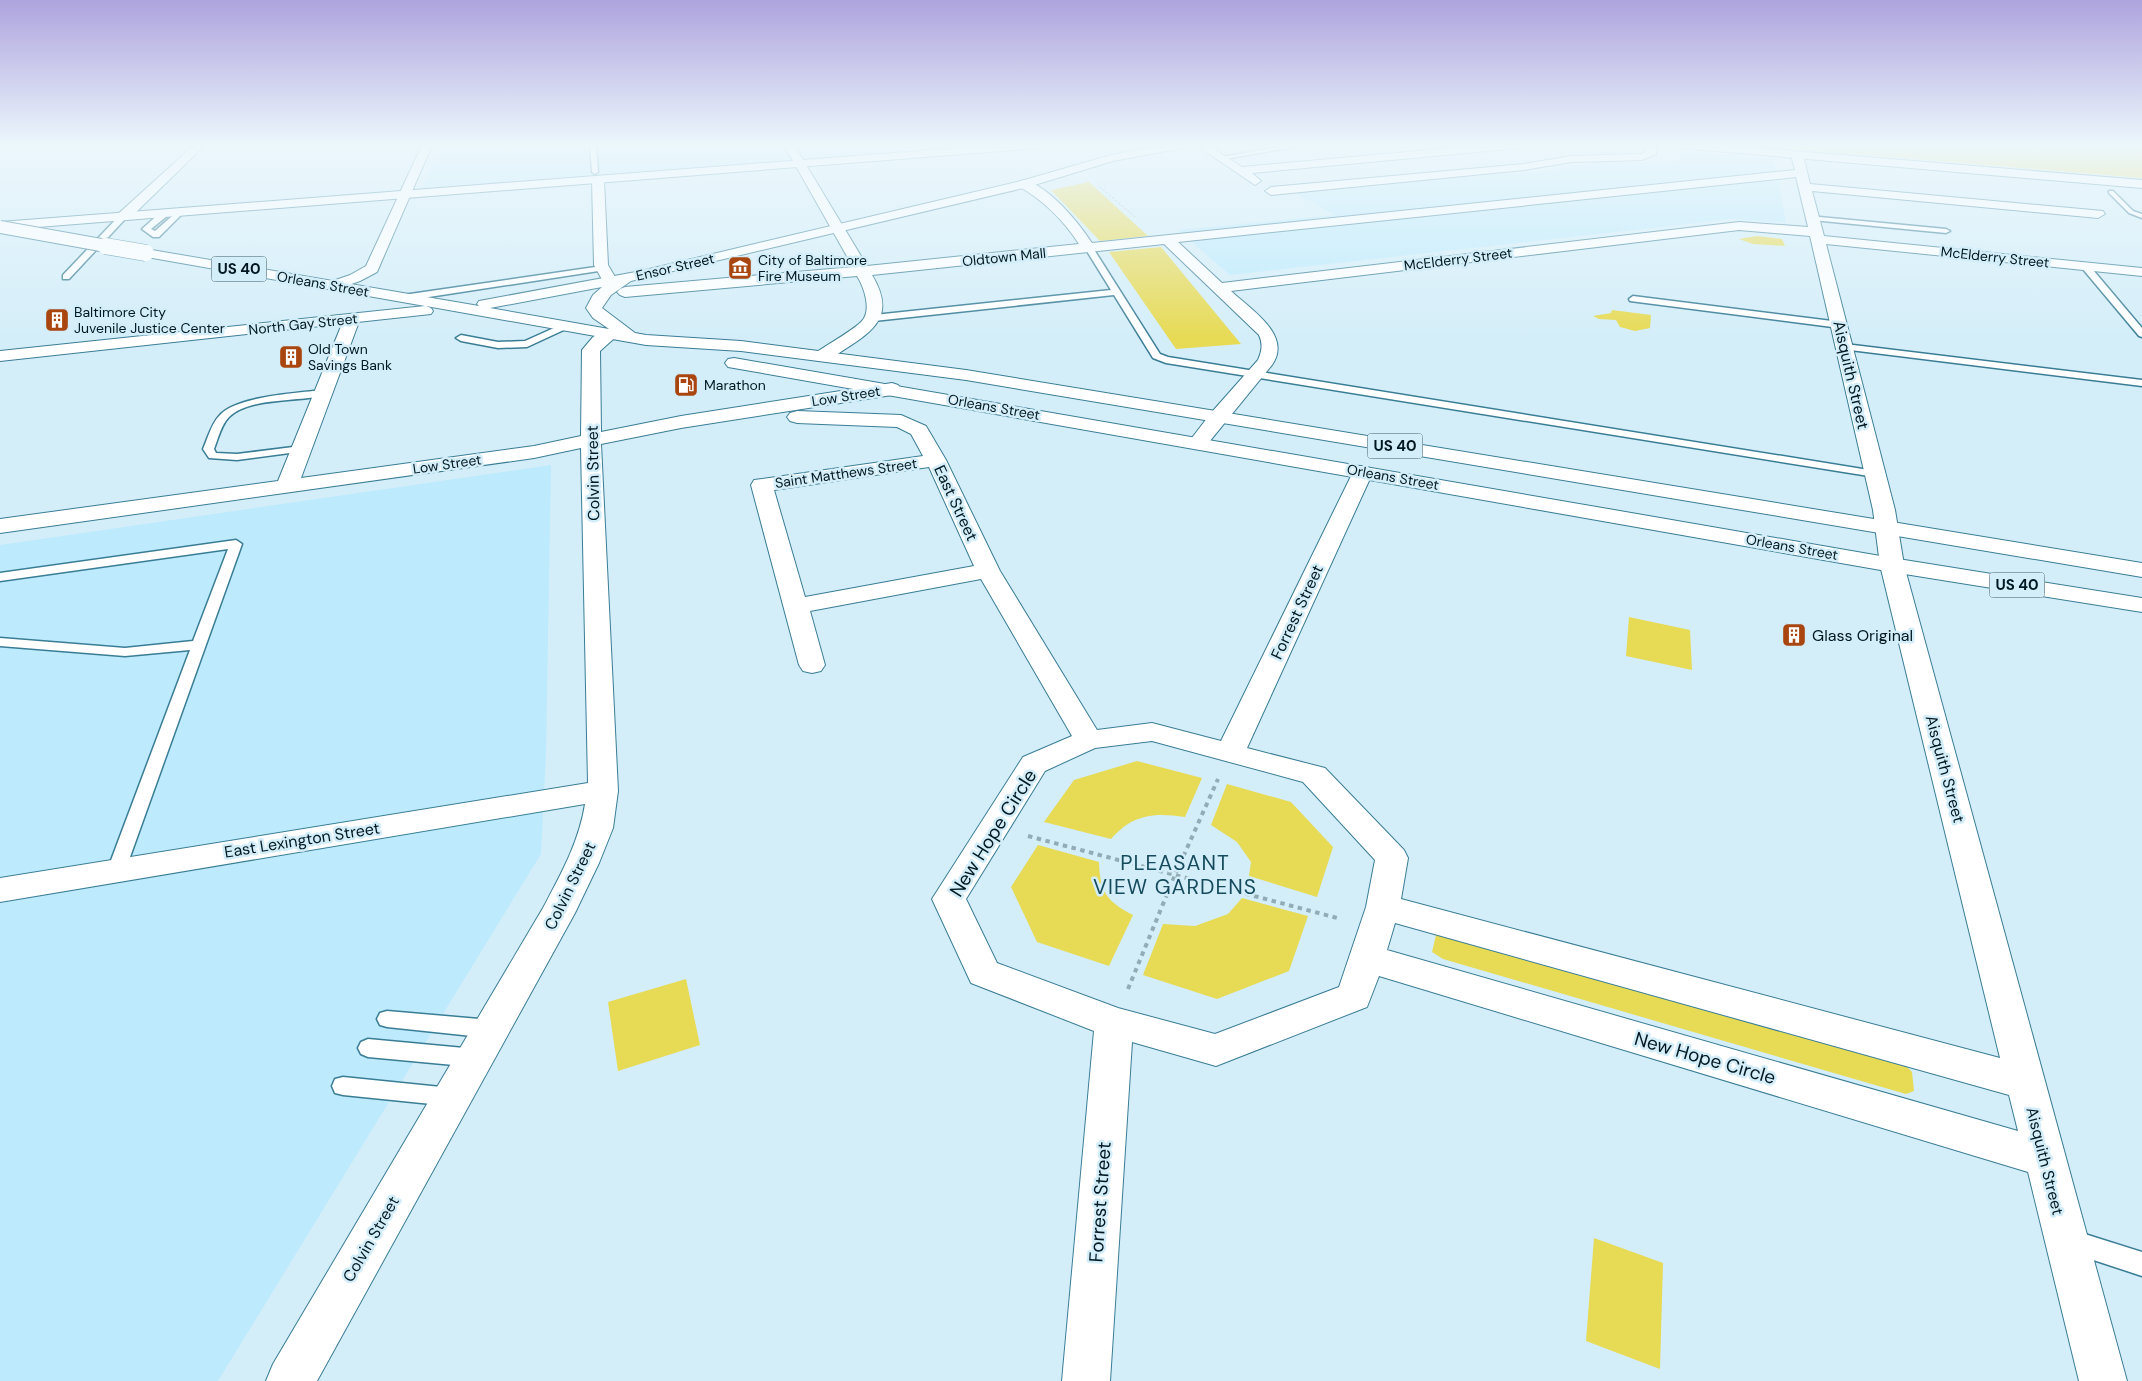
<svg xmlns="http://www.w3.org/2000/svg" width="2142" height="1381" viewBox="0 0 2142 1381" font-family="'DM Sans',sans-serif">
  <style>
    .built { fill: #bdeafc }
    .green { fill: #e7da55 }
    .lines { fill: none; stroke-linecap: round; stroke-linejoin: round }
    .lane-casing { stroke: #397d95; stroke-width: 3 }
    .street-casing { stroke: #397d95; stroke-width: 2 }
    .primary-casing { stroke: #397d95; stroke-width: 2 }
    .path-far1 { stroke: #92acb6; stroke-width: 1; stroke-dasharray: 2 2; stroke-linecap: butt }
    .path { stroke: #92acb6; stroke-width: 4; stroke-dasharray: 4.5 4.5; stroke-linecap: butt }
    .lane { fill: #fff; fill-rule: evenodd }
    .street { fill: #fff; fill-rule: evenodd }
    .primary { fill: #fff; fill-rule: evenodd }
    .primary-bridge-far1-casing { stroke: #397d95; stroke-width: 14; stroke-linecap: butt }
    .primary-bridge-casing { stroke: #397d95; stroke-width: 17; stroke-linecap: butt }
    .primary-bridge-far1 { stroke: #fff; stroke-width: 12 }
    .primary-bridge { stroke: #fff; stroke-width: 16 }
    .labels { text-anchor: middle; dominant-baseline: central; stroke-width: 5; stroke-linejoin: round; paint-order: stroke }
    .far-street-label { font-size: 14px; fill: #001821; stroke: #d4eef9 }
    .far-poi-label { font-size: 14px; fill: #001821; stroke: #d4eef9; text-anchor: start }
    .shield { fill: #d4eef9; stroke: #405862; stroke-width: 1 }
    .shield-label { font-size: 15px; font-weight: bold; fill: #001821 }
    .street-label { font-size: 16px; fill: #001821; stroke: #d4eef9 }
    .poi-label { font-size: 16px; fill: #001821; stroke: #d4eef9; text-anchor: start }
    .near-street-label { font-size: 19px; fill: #001821; stroke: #d4eef9 }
    .near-neighbourhood-label { font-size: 21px; letter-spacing: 1px; fill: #154b5c; stroke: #d4eef9 }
  </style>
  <rect width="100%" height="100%" fill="#d4eef9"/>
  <!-- built -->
  <g class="built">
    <polygon points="442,145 955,145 958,148 421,189"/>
    <polygon points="1680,151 1774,159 1786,223 1732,219 1230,275 1178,230 1335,215 1297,194 1436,179 1539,172 1599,162 1663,163 1677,160"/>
    <polygon points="551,465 546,753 541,854 218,1381 0,1381 0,545"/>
  </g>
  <!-- green -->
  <g class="green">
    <polygon points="1745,145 2142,145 2142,178"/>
    <polygon points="1089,182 1148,236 1100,241 1051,190"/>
    <polygon points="1757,236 1782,239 1785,246 1753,244 1739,239"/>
    <polygon points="1161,247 1241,344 1176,349 1109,252"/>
    <polygon points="1612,310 1651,315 1650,328 1635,331 1620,327 1616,320 1599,319 1593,316 1611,313"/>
    <polygon points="1629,617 1690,630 1692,670 1626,656"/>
    <path d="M1137 761 1202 778 1185 817C1153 812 1132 815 1111 839L1044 822 1074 780Z"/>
    <polygon points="1227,784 1291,802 1333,847 1317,897 1249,876 1251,862 1237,842 1211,825"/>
    <path d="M1038 845 1099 862C1100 892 1106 901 1133 915L1109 966 1037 942 1011 887Z"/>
    <polygon points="1242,898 1308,916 1289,971 1217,999 1143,975 1163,924 1195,926 1228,914"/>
    <polygon points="1445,931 1898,1058 1912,1072 1914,1091 1906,1094 1443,959 1432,952 1436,935"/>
    <polygon points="686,979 700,1045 618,1071 608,1002"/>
    <polygon points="1594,1238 1663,1263 1660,1369 1586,1341"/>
  </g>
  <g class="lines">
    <defs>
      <g id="lane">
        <polygon points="590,145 596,145 598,172 595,174 592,172"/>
        <polygon points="1291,145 1305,145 1219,160 1216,158"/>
        <polygon points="2109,191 2113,191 2133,211 2142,214 2142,218 2129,213 2109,193"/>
        <polygon points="178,211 184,212 159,237 153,237 142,229 161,212 167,212 167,216 151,229 155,231"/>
        <polygon points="120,215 127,217 69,279 63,279 63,275"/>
        <polygon points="1809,216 1946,229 1950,231 1946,233 1812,220 1809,220"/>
        <polygon points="1086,246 1093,248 1160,354 1168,357 1875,471 1881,474 1875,477 1166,363 1153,358 1114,295 874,321 870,318 874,315 1111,290 1085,248"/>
        <polygon points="2082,264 2088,264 2142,328 2142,337 2139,336 2082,268"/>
        <polygon points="602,266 606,268 605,270 403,301 399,298 403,295"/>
        <polygon points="1633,296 1840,322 1844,325 1840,328 1630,301 1629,299"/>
        <polygon points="565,323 568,324 568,328 527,347 498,348 461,341 456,338 461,335 498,342 525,341"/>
        <polygon points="1845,344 2142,380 2142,386 1842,349 1840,347"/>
        <path d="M323 390 327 391V395C300 402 249 397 229 417 221 425 218 439 214 449L216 453 237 454 301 446 306 449 305 451 237 460 209 458 203 449C208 438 211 424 220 415 237 396 298 393 323 390Z"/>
        <polygon points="236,540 242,544 125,871 122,876 116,877 110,876 107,871 190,650 125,656 0,646 0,638 125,648 193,641 228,549 0,581 0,573"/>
        <polygon points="387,1011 491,1020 498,1023 501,1029 498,1035 491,1038 387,1027 380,1025 377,1019 380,1013"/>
        <polygon points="368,1039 475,1049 482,1052 486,1058 482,1064 475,1067 368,1057 361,1054 358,1048 361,1042"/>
        <polygon points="343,1077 451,1088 459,1090 462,1097 459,1104 451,1106 343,1095 335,1093 332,1086 335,1079"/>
        <polygon points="2072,1230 2142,1252 2142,1276 2063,1250 2060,1242 2063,1234"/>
      </g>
      <g id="street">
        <polygon points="194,145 205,145 128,220 118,220 116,217 118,214"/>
        <polygon points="422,145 432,145 377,272 360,281 337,289 327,289 324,286 327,283 350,275 366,266"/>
        <path d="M784 145H794L867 266 1079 244C1064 221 1044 201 1020 187L1018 184 1020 181 1024 180C1050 187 1078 222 1092 243L1795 170 1791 155 1797 152 1803 155 1810 184 2103 211 2105 214 2098 218 1812 191 1824 236 2142 268V276L1826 244 1895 510 1904 565 2127 1381H2079L2028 1172 1379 976 1367 1007 1216 1066 1132 1042 1110 1381H1062L1094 1031 971 983 932 899 1023 757 1072 736 981 579 810 611 825 665 821 671 812 673 803 671 799 665 751 485 754 480 762 479 923 456 911 434 897 427 797 423 790 421 787 417 790 413 797 411 901 415 926 426 946 460 1000 571 1097 730 1152 723 1221 741 1353 472 1356 468 1363 466 1370 468 1373 472 1247 748 1325 768 1404 850 1408 858 1401 899 2000 1058 1880 565 1873 510 1810 236 1739 230 1231 291C1250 309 1293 335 1272 365L1205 447 1198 449 1191 447 1188 443 1211 413 1258 360C1262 351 1263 344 1259 335L1164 244 872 275C901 323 864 335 829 360L823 361 817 360 814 356 817 352C827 345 855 329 862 321 872 310 864 287 857 276L625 297 620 295 617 292 620 289 625 287 853 267ZM1796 177 1808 227 1739 222 1222 283 1178 242ZM929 467 974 566 805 597 774 490ZM1152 741 1303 782 1375 860 1366 907 1339 987 1215 1034 1118 1008 997 963 966 899 1045 771 1095 748ZM1395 923 2009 1095 2018 1131 1387 950Z"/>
        <polygon points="1196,145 1208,145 1242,167 1484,145 1525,145 1520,148 1252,173 1261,181 1255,185"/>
        <polygon points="1646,145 1656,145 1656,154 1642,160 1571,162 1524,170 1271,195 1265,191 1271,187 1524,164 1571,156 1641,154 1645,152"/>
        <polygon points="598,176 604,180 608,265 618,282 615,285 605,285 594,265 592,180"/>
        <path d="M352 314 358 316 360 319 301 478 534 446 581 436 582 350 593 337 605 330H617L619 334 600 351 601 432 681 416 892 383 898 385 901 389 898 393 892 395 681 428 601 444 618 791 613 828 599 863 575 913 317 1381H266L273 1364 543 908C561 874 579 842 585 804L0 902V878L588 783 581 448 534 458 0 533V519L278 481 344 319 346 316Z"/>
      </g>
      <g id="primary">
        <polygon points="997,145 1044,145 1039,148 0,230 0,222"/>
        <path d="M1164 145H1187L1182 148 1113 161 1028 187 631 281 611 295 602 308 635 333 646 335 741 341 966 370 2142 563V577L966 380 741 351 646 345 426 306 431 308 433 311 431 314 0 361V351L425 306 141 256 139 253 141 250 146 249 479 306 477 304 479 301 641 271 1021 181 1111 155ZM602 287 593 295 586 308 593 318 609 329 490 308Z"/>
        <polygon points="1676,145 1720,145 2142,180 2142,188 1681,148"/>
        <polygon points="734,358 1892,558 2142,598 2142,612 1892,572 728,367 725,363 728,359"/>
      </g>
    </defs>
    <!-- lane casing -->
    <use href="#lane" class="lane-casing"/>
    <!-- street casing -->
    <use href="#street" class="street-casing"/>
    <!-- primary casing -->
    <use href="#primary" class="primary-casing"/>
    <!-- path-far1 -->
    <polyline class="path-far1" points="1100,187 1135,217"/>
    <!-- path -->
    <g class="path">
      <polyline points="1028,836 1341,919"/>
      <polyline points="1128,989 1175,875 1218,779"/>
    </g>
    <!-- lane -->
    <use href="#lane" class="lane"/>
    <!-- street -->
    <use href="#street" class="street"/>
    <!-- primary -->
    <use href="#primary" class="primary"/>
    <defs>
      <polyline id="primary-bridge-far1" points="0,227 112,247"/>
      <polyline id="primary-bridge" points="105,246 146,253"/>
    </defs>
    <!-- primary-bridge-far1 casing -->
    <use href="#primary-bridge-far1" class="primary-bridge-far1-casing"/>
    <!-- primary-bridge casing -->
    <use href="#primary-bridge" class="primary-bridge-casing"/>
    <!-- primary-bridge-far1 -->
    <use href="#primary-bridge-far1" class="primary-bridge-far1"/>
    <!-- primary-bridge -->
    <use href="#primary-bridge" class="primary-bridge"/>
  </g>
  <!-- sky -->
  <linearGradient id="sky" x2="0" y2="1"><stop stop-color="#aea4de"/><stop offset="0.43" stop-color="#ecf7fc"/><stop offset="1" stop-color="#ecf7fc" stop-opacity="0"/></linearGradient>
  <rect width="2142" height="338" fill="url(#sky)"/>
  <!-- icons -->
  <defs>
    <symbol id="museum-square" viewBox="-11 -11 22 22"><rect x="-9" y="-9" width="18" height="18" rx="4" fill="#a94610" stroke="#d4eef9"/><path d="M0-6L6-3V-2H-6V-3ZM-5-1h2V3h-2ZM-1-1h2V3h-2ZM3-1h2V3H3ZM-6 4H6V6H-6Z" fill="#fff"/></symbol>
    <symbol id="building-square" viewBox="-11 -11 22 22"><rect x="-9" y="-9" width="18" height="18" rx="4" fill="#a94610" stroke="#d4eef9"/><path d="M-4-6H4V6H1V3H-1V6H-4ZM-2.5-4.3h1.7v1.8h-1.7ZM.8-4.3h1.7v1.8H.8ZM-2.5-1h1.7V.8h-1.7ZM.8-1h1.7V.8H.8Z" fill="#fff"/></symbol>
    <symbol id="fuel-square" viewBox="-11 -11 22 22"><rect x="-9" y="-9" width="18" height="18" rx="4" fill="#a94610" stroke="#d4eef9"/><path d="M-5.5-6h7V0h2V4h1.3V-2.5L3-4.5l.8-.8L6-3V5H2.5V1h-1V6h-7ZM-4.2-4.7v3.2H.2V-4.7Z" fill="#fff"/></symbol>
  </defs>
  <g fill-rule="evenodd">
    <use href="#museum-square" x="726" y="254" width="28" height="28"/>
    <use href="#building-square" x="43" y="306" width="28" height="28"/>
    <use href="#building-square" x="277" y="343" width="28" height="28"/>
    <use href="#fuel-square" x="672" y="371" width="28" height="28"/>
    <use href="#building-square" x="1780" y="621" width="28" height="28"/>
  </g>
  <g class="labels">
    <!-- far-street labels -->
    <g class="far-street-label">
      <text transform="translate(1004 257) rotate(-6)">Oldtown Mall</text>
      <text transform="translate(1995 257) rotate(6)">McElderry Street</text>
      <text transform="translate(1458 259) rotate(-7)">McElderry Street</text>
      <text transform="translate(675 267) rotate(-13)">Ensor Street</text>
      <text transform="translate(323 284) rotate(10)">Orleans Street</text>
      <text transform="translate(303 324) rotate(-6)">North Gay Street</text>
      <text transform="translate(846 396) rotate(-9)">Low Street</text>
      <text transform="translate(994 407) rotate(10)">Orleans Street</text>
      <text transform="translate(447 464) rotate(-8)">Low Street</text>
      <text transform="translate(846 473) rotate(-8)">Saint Matthews Street</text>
      <text transform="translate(1393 477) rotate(10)">Orleans Street</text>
      <text transform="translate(1792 547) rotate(10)">Orleans Street</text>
    </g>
    <!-- far-poi labels -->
    <g class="far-poi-label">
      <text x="758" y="260">City of Baltimore<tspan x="758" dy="16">Fire Museum</tspan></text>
      <text x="74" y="312">Baltimore City<tspan x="74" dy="16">Juvenile Justice Center</tspan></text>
      <text x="308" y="349">Old Town<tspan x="308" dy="16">Savings Bank</tspan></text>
      <text x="704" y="385">Marathon</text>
    </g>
    <!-- shield labels -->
    <g class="shield">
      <rect x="211.5" y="256.5" width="55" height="25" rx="4"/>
      <rect x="1367.5" y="433.5" width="55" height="25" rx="4"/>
      <rect x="1989.5" y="572.5" width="55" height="25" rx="4"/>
    </g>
    <g class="shield-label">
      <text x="239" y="269">US 40</text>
      <text x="1395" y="446">US 40</text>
      <text x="2017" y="585">US 40</text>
    </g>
    <!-- street labels -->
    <g class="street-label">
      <text transform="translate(1851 375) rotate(77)">Aisquith Street</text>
      <text transform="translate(593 473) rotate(-91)">Colvin Street</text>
      <text transform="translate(956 503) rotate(65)">East Street</text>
      <text transform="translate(1297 612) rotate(-65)">Forrest Street</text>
      <text transform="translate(1945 769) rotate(75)">Aisquith Street</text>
      <text transform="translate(302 840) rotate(-9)">East Lexington Street</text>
      <text transform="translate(570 886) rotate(-64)">Colvin Street</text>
      <text transform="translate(2045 1161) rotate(76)">Aisquith Street</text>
      <text transform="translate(371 1239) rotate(-60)">Colvin Street</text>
    </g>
    <!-- poi labels -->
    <g class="poi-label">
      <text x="1812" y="635">Glass Original</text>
    </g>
    <!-- near-street labels -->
    <g class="near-street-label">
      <text transform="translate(993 833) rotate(-58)">New Hope Circle</text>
      <text transform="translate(1705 1058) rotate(16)">New Hope Circle</text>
      <text transform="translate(1100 1202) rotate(-86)">Forrest Street</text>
    </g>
    <!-- near-neighbourhood labels -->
    <g class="near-neighbourhood-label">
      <text x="1175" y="863">PLEASANT<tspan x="1175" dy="24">VIEW GARDENS</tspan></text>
    </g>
  </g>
</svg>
